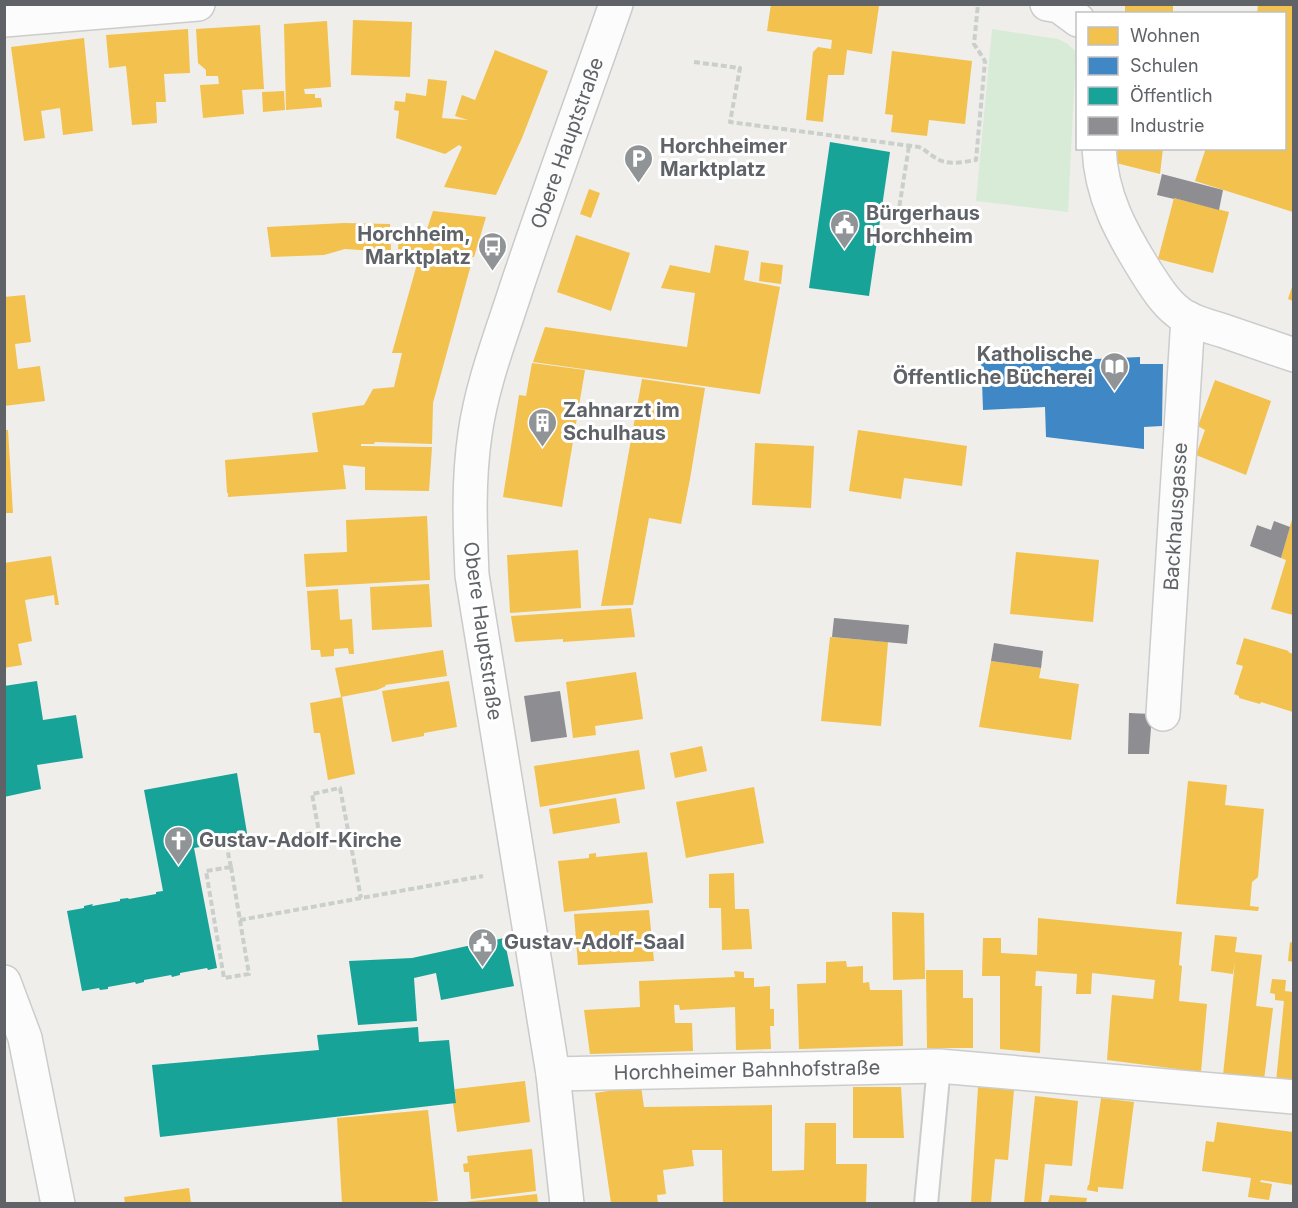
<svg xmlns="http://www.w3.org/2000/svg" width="1298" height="1208" viewBox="0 0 1298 1208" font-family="Inter,sans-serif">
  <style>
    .green { fill: #d8ebd6 }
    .homes { fill: #f2c14e }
    .schools { fill: #3f88c5 }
    .public { fill: #17a398 }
    .industry { fill: #8d8d92 }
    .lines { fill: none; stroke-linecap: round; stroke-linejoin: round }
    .lane-casing { stroke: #cbcccc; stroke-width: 26 }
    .street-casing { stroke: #cbcccc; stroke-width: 36 }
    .secondary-casing { stroke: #cacacb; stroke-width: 36 }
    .path { stroke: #cacfcc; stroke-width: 4; stroke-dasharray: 6 3; stroke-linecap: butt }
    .lane { stroke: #fdfcfc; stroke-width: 22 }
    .street { stroke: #fdfcfc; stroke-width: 33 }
    .secondary { stroke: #fdfcfc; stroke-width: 33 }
    .labels { text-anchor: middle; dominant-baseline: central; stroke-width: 6; stroke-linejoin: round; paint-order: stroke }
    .street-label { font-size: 20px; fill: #5f6368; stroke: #fff }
    .poi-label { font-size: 20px; font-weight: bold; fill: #5f6368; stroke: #fff; text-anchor: start }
  </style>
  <rect width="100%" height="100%" fill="#efeeea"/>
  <!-- green -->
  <polygon class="green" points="992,29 1058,39 1068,44 1076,52 1068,212 976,201"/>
  <!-- homes -->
  <g class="homes">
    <polygon points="771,4 866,4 879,6 872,54 847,50 844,75 828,75 823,122 806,120 813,52 818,47 831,49 832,40 767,31"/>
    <rect x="1125" y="4" width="48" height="10"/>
    <polygon points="1258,4 1293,4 1293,212 1195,181 1206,148 1284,148 1284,14 1257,14"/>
    <polygon points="353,20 412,22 410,77 351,75"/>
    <polygon points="327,21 331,87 304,89 305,94 315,94 315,98 321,98 322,107 286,110 284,24"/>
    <polygon points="260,25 264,89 242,90 244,114 203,118 200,85 219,84 218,76 206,76 206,70 198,63 196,29"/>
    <polygon points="188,29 190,73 164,74 166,102 156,102 157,123 132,125 126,66 109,68 106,35"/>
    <polygon points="84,38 93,131 63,135 60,108 41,111 45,138 24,141 11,47"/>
    <polygon points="495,50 548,71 522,138 496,195 444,187 462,147 459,145 445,154 396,138 399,111 394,110 395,101 405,102 406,93 426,96 428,79 447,81 442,118 468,120 455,116 462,95 475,100"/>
    <polygon points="892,51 972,61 965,124 929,120 927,136 891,132 893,115 885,114"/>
    <polygon points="284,91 285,110 263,112 262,92"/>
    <polygon points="1118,148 1163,148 1160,174 1116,163"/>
    <polygon points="589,189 600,193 591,218 580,214"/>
    <polygon points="1174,198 1229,212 1213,273 1158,259"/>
    <polygon points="433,211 486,217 474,257 398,249 400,228 427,229"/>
    <polygon points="344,223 390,224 391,252 345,249 324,255 271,257 267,227"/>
    <polygon points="576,235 630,253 611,311 557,292"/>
    <polygon points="715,245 749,251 744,280 780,287 760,394 533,362 545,327 687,347 695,293 661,288 670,265 710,273"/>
    <polygon points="419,257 472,261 433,403 432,444 375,442 374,444 361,444 361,446 432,447 429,491 365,490 365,467 343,465 346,489 228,497 228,493 227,493 225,460 318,452 312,413 364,405 373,389 394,387 402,353 392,353"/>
    <polygon points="761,262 783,265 781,284 759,281"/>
    <polygon points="1293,284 1293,301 1288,299"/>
    <polygon points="25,295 31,342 15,344 18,369 40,366 45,401 4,406 4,297"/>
    <polygon points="532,363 585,370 562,507 503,497 519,395 526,396"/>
    <polygon points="642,379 705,388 690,479 681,524 649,518 633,605 601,606"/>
    <polygon points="1215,380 1271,401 1246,475 1196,455 1205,430 1198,426"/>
    <polygon points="4,430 8,430 13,513 4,513"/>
    <polygon points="858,430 967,446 962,486 904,478 901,499 849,491"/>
    <polygon points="755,443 814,446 811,508 752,505"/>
    <polygon points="427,516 430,580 306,587 304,554 347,552 346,520"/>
    <polygon points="1293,516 1293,615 1271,609 1286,560 1281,558"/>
    <polygon points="578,550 581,608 510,613 507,555"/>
    <polygon points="1016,552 1099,560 1093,622 1010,614"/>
    <polygon points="51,556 59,605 55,605 54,595 25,600 32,641 18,644 22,665 4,668 4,563"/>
    <polygon points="429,584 432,627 372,630 370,587"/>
    <polygon points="338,589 340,620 352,619 354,654 349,654 348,648 334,649 334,656 321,657 320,650 311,650 307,591"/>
    <polygon points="631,608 635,637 563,642 563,639 515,642 511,616"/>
    <polygon points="830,637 888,642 881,726 821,721"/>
    <polygon points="1244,638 1289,651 1288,652 1293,654 1293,712 1261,702 1260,704 1239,698 1239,696 1234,694 1243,666 1236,664"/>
    <polygon points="443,650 447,676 385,685 386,686 377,690 341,697 335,668"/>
    <polygon points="991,661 1041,668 1039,678 1079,684 1071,740 979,727"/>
    <polygon points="636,672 643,719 595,726 596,735 573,738 566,682"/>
    <polygon points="449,681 457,727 424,733 424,736 392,742 382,691"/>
    <polygon points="342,697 355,774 328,780 320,733 314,733 310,703"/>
    <polygon points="702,746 707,771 675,778 670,753"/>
    <polygon points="639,750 645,789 540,807 534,766"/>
    <polygon points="1188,781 1227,785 1225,805 1264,809 1258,877 1252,882 1250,906 1259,907 1258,911 1176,904"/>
    <polygon points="754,787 764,843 686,858 676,802"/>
    <polygon points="616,798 620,823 553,834 549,809"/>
    <polygon points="647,852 653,903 564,912 558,861 589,858 589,854 596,853 596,857"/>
    <polygon points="734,873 735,909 749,909 752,949 722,950 721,908 709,908 709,874"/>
    <polygon points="649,910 654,961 578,965 574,914"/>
    <polygon points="892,912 924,913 925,979 893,980"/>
    <polygon points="1038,918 1182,932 1179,965 1182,966 1179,1001 1207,1004 1201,1072 1107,1060 1112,995 1153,999 1155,980 1092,973 1091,994 1076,994 1077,974 1036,971 1035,986 1042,986 1040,1053 1000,1049 1000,976 982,976 983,938 1001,938 1001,953 1037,955"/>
    <polygon points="1215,935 1237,937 1235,952 1262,955 1256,1006 1273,1008 1264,1080 1223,1075 1235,962 1233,974 1211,971"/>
    <polygon points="1290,942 1293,943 1293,962 1288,961"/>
    <polygon points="846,961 847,967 863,966 863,983 869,982 870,990 902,990 903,1046 799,1049 797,984 826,983 826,962"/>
    <polygon points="926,970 963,970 963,998 973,998 973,1048 927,1048"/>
    <polygon points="734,971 744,972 744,978 754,978 754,987 770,986 770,1009 774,1009 774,1026 770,1026 771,1049 736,1050 735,1007 680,1010 679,1005 674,1005 675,1023 692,1023 693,1051 590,1054 584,1010 640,1007 639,981 735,977"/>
    <polygon points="1272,979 1286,980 1285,991 1293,992 1293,1084 1276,1082 1284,1001 1275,1000 1275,994 1270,993"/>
    <polygon points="525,1081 530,1122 457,1132 453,1103 456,1103 455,1089"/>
    <polygon points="641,1086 644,1107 772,1105 772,1171 804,1170 805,1123 836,1123 836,1164 867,1164 866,1203 723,1203 722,1150 692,1150 694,1166 663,1170 666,1194 657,1195 658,1203 611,1203 595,1093"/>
    <polygon points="853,1087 901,1087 904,1138 853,1138"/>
    <polygon points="978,1087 1014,1090 1008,1160 995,1159 991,1203 971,1203"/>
    <polygon points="1035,1096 1078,1101 1072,1166 1045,1164 1041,1203 1024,1203"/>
    <polygon points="1101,1098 1134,1102 1123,1189 1098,1187 1098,1192 1087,1190 1088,1185 1089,1185"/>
    <polygon points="428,1110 438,1201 414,1203 342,1203 337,1118"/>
    <polygon points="1217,1122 1293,1132 1293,1185 1261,1180 1260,1182 1272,1184 1269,1200 1248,1197 1251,1178 1202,1171 1206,1141 1214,1142"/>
    <polygon points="532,1149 536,1191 471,1199 469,1172 464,1172 463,1164 468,1163 467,1156"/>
    <polygon points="189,1188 191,1203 125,1203 124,1197"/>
    <polygon points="537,1194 538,1203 465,1203 465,1202"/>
    <polygon points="1050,1195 1087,1198 1086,1203 1048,1203"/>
  </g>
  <!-- schools -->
  <polygon class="schools" points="1050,350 1051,361 1140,357 1140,364 1163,364 1162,426 1144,427 1144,449 1046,437 1045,407 983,410 981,353"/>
  <!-- public -->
  <g class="public">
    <polygon points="830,142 890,152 869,296 809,288"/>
    <polygon points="37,681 43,720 76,715 83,758 37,765 41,789 4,797 4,686"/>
    <polygon points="237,773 248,839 194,848 217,968 208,970 207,968 180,973 180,975 172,977 171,975 144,980 144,982 136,984 135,982 108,987 108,989 100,990 99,988 82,991 67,911 84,908 84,906 93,904 92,906 120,901 120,899 128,898 129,899 156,894 156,892 163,891 144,790"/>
    <polygon points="504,938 514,986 441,1000 436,973 414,978 417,1021 358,1025 349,961 412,958"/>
    <polygon points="418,1027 419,1042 449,1040 456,1103 160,1137 152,1065 319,1050 317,1035"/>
  </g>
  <!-- industry -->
  <g class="industry">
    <polygon points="1162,174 1223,190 1219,210 1174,198 1174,199 1157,195"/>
    <polygon points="1274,521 1290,527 1281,558 1250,546 1257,525 1271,530"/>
    <polygon points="834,618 909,625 907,644 832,637"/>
    <polygon points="994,643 1043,651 1041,668 991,661"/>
    <polygon points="560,691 567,737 531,742 524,696"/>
    <polygon points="1129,713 1152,714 1149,754 1128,754"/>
  </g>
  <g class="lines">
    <defs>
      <polyline id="lane" points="926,1204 939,1066"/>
      <g id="street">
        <polyline points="1047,4 1059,6 1078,20"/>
        <polyline points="4,20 198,4"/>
        <path d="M1099 148C1101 196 1121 232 1146 272 1157 289 1167 306 1185 317 1196 323 1211 327 1224 331 1247 339 1270 347 1294 355"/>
        <path id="s1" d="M1163 714 1188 318"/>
        <polyline points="4,982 25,1038 58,1204"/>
        <path id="s2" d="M553 1074 939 1066 1294 1097"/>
      </g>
      <g id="secondary">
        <path id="s3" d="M567 1204 553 1074 472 575C470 527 468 481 475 434 482 384 501 336 516 289 548 193 583 99 616 4"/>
      </g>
    </defs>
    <!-- lane casing -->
    <use href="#lane" class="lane-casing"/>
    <!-- street casing -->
    <use href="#street" class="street-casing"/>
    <!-- secondary casing -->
    <use href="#secondary" class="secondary-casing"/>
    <!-- path -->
    <g class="path">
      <path d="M694 62 740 68 730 122 919 147C926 150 930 155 936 158 947 166 964 162 976 160L985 61 974 44 978 4"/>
      <polyline points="898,215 909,146"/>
      <polyline points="231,867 227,848 319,832 312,794 340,788 361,898"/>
      <polygon points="231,867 249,974 224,978 206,871"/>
      <polyline points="240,920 483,876"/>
    </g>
    <!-- lane -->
    <use href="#lane" class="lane"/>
    <!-- street -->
    <use href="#street" class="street"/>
    <!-- secondary -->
    <use href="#secondary" class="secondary"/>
  </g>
  <!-- icons -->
  <defs>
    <symbol id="parking-pin" viewBox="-11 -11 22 30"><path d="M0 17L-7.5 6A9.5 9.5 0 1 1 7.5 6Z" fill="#919496" stroke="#fff"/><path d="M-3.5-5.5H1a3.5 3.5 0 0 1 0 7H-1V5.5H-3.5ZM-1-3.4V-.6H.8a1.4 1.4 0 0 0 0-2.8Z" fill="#fff"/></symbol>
    <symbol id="civic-pin" viewBox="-11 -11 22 30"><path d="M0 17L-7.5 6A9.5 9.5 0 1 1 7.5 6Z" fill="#919496" stroke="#fff"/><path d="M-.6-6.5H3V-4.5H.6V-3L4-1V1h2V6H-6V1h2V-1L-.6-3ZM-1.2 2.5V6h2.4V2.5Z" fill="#fff"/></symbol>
    <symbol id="bus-pin" viewBox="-11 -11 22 30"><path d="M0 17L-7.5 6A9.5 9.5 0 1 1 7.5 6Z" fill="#919496" stroke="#fff"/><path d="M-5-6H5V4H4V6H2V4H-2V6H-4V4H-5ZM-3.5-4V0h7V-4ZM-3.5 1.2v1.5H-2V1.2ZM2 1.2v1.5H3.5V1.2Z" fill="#fff"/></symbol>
    <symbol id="library-pin" viewBox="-11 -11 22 30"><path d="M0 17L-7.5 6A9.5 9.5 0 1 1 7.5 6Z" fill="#919496" stroke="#fff"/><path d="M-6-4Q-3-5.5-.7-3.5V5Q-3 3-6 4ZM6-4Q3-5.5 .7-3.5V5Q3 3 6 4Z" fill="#fff"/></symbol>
    <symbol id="building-pin" viewBox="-11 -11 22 30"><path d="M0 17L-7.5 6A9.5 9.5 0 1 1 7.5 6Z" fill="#919496" stroke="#fff"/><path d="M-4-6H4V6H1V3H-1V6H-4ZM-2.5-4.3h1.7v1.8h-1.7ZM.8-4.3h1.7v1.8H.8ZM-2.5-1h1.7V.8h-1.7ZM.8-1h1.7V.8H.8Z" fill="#fff"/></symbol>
    <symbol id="church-pin" viewBox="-11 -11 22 30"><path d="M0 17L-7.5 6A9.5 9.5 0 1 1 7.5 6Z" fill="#919496" stroke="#fff"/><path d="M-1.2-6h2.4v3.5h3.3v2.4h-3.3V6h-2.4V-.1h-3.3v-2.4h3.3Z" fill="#fff"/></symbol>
  </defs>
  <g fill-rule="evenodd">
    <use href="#parking-pin" x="622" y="142" width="33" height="45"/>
    <use href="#civic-pin" x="828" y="208" width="33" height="45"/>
    <use href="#bus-pin" x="476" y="230" width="33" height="45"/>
    <use href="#library-pin" x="1098" y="350" width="33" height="45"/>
    <use href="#building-pin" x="526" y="406" width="33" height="45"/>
    <use href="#church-pin" x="162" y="824" width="33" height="45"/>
    <use href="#civic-pin" x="466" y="926" width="33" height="45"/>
  </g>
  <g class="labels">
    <!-- street labels -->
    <g class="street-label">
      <text stroke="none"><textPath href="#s3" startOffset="1083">Obere Hauptstraße</textPath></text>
      <text stroke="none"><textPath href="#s1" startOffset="198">Backhausgasse</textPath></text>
      <text transform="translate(483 631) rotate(82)">Obere Hauptstraße</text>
      <text stroke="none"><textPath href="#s2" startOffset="194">Horchheimer Bahnhofstraße</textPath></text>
    </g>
    <!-- poi labels -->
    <g class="poi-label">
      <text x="660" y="146">Horchheimer<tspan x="660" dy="23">Marktplatz</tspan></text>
      <text x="866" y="213">Bürgerhaus<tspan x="866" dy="23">Horchheim</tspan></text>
      <text x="471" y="234" text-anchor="end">Horchheim,<tspan x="471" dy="23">Marktplatz</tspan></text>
      <text x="1093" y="354" text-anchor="end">Katholische<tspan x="1093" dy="23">Öffentliche Bücherei</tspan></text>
      <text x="563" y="410">Zahnarzt im<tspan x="563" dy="23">Schulhaus</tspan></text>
      <text x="199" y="840">Gustav-Adolf-Kirche</text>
      <text x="504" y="942">Gustav-Adolf-Saal</text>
    </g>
  </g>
  <!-- border -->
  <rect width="1298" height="1208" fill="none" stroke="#5f6368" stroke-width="12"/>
  <!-- legend -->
  <rect x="1076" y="12" width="210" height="138" fill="#ffffff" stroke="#bfc1c3" stroke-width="1.5"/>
  <rect x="1088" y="27" width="30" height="18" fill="#f2c14e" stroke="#bfc1c3" stroke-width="1.5"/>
  <text x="1130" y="42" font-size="18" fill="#5f6368">Wohnen</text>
  <rect x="1088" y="57" width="30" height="18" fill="#3f88c5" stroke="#bfc1c3" stroke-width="1.5"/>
  <text x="1130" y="72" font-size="18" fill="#5f6368">Schulen</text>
  <rect x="1088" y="87" width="30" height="18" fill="#17a398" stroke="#bfc1c3" stroke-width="1.5"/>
  <text x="1130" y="102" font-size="18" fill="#5f6368">Öffentlich</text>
  <rect x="1088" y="117" width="30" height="18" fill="#8d8d92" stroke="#bfc1c3" stroke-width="1.5"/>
  <text x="1130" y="132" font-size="18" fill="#5f6368">Industrie</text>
</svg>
